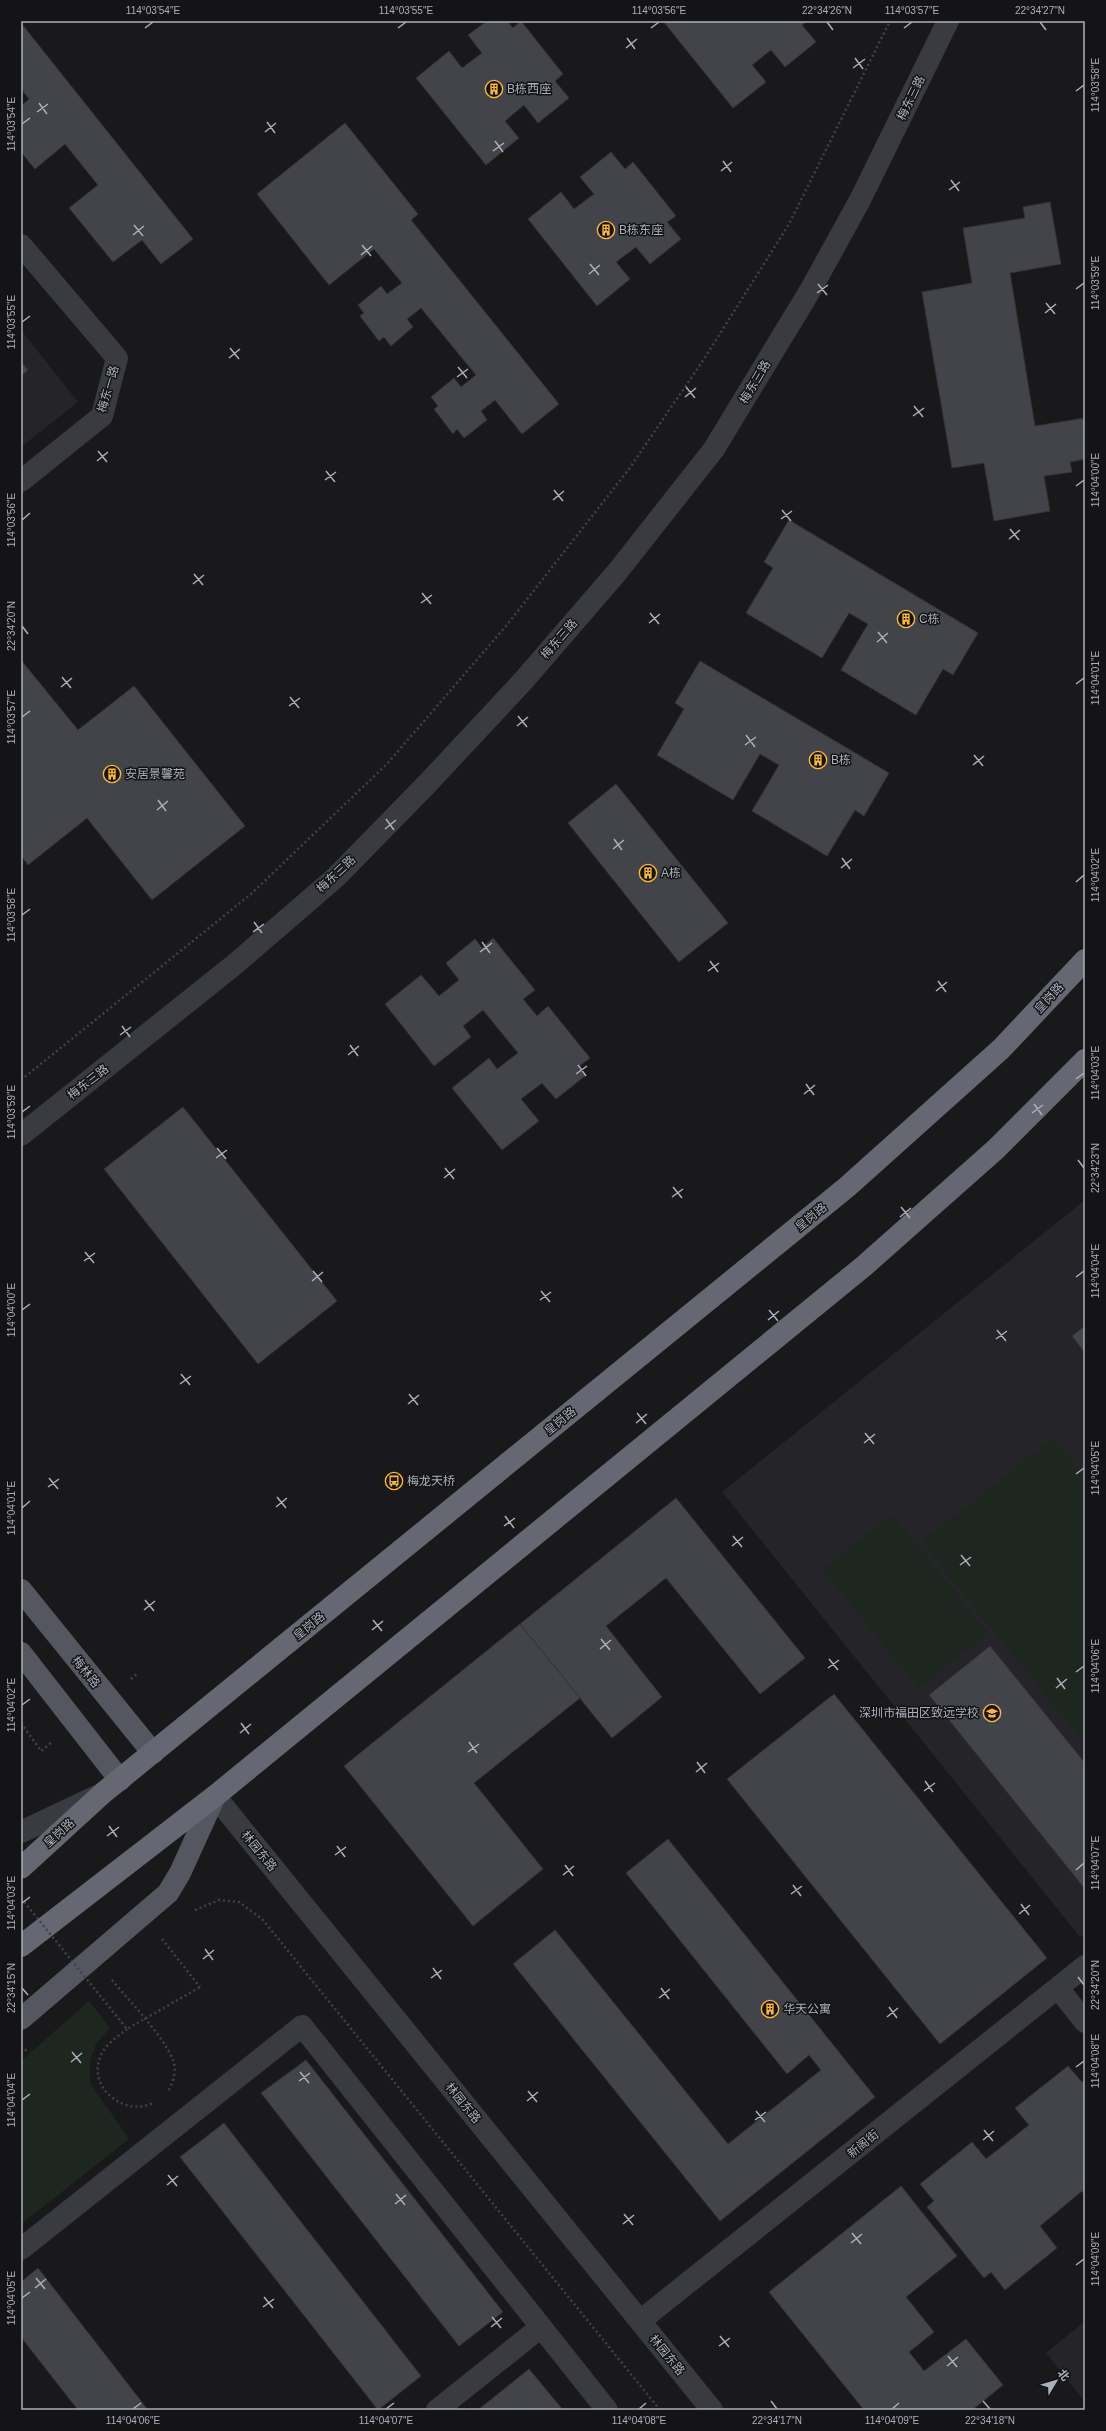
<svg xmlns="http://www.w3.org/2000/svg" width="1106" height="2431" viewBox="0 0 1106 2431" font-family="Helvetica,'Noto Sans SC',sans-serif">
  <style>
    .built { fill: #252529 }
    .green { fill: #1e271f }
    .building { fill: #434449; stroke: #333338 }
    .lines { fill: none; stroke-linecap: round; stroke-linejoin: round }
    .path { stroke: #3f4248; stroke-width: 2.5; stroke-dasharray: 2 3; stroke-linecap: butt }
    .minor { stroke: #393b41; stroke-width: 22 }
    .major { stroke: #555760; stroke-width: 22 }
    .highway { stroke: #656872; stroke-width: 22 }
    .path-bridge { stroke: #3f4248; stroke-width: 2.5; stroke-dasharray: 2 3; stroke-linecap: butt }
    .ticks { fill: none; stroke: #aab0bc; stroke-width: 1.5 }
    .labels { text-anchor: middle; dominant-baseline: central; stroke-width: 3; stroke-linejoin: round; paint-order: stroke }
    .poi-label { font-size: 12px; fill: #aab0bc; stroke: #141417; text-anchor: start }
    .street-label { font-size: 12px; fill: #aab0bc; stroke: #141417 }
    .neatline { fill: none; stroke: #aab0bc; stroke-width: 1.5 }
    .ticks-label { font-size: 10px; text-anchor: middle; fill: #aab0bc }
  </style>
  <rect width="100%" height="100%" fill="#19191c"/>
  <!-- built -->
  <g class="built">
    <polygon points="21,330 78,402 21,447"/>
    <polygon points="1085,1200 1085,1933 1080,1937 722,1492"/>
    <polygon points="1085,2321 1085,2402 1046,2353"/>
  </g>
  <!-- green -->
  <g class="green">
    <polygon points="1053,1438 1085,1478 1085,1744 922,1542"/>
    <polygon points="892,1514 988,1633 919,1689 822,1569"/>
    <polygon points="89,2001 110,2028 96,2044 90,2061 90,2083 129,2139 21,2224 21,2061"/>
  </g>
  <!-- building -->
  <g class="building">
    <polygon points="487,21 507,21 513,28 521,21 563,74 555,81 569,98 538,123 524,105 505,121 519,138 486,165 416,78 449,51 462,68 482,53 468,35"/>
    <polygon points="663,21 807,21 802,25 816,42 785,67 771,50 752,65 766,82 733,108"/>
    <polygon points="21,23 193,239 161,264 142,240 113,262 69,208 98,185 65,144 35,169 21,152 21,106 29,99 21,89"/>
    <polygon points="345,123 418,214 411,220 559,404 522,434 495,400 481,411 487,420 464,438 457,429 453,434 434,409 438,406 431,397 454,378 461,387 476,375 421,308 407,319 413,327 391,346 384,337 379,341 360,316 364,313 358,305 381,286 387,294 402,283 374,249 329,285 257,194"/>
    <polygon points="611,152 625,169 633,162 676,216 667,222 681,239 650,264 636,247 616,262 630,279 597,306 528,219 561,192 574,209 594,194 580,177"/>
    <polygon points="1050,202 1061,264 1010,273 1035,426 1085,418 1085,459 1070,462 1072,472 1044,476 1050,511 994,521 984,463 952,468 922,292 972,283 963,228 1025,218 1023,207"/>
    <polygon points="21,362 28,370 21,376"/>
    <polygon points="789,520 978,633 953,675 943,669 916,715 841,670 868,624 849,613 822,658 746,613 773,568 764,562"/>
    <polygon points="21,660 78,730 134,686 245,826 152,900 87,818 28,865 21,856"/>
    <polygon points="700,661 889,773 864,816 855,810 827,856 752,811 779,765 760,754 733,800 657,755 684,709 675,703"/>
    <polygon points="616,784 728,923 679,962 568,823"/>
    <polygon points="493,938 535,990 523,999 537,1016 548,1006 590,1058 578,1067 585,1076 556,1099 542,1083 521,1099 539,1121 502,1150 452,1088 489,1058 497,1069 518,1053 483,1010 463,1026 471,1037 434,1066 385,1004 421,975 439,996 459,980 446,963 475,939 482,948"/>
    <polygon points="183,1107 337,1301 258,1364 104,1169"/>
    <polygon points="1085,1326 1085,1353 1072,1336"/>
    <polygon points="676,1498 805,1658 760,1694 666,1578 606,1626 662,1697 612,1738 520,1624"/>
    <polygon points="520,1624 580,1698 474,1783 543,1869 473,1926 344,1766"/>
    <polygon points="990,1646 1085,1763 1085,1889 929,1695"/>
    <polygon points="834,1694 1047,1958 940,2044 727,1779"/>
    <polygon points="668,1839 875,2097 720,2221 513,1964 555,1930 728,2144 821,2070 809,2055 787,2074 626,1873"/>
    <polygon points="306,2060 503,2312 459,2346 261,2093"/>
    <polygon points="1068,2066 1082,2082 1085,2080 1085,2194 1082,2191 1040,2226 1057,2248 1005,2290 991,2272 984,2278 927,2207 934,2201 920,2184 972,2142 986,2159 1029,2125 1015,2108"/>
    <polygon points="224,2123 421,2376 378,2410 180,2157"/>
    <polygon points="901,2186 957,2256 906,2297 934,2332 909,2352 924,2371 966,2339 1003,2385 972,2410 864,2410 769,2292"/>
    <polygon points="38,2268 148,2410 78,2410 21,2337 21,2282"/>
    <polygon points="529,2369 563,2410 478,2410"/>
  </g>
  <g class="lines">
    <!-- path -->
    <g class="path">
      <polyline points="21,1080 251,894 387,764 506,626 629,469 704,359 789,224 890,21"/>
      <polyline points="131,1679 138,1673"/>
      <polyline points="21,1723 41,1751 52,1742"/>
      <polyline points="195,1910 219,1900 239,1902 263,1920 660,2410"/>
      <polyline points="162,1939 200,1987"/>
      <path d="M112 1980C130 2002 163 2035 173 2060 177 2070 173 2085 167 2092"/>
      <path d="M127 2029C118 2036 106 2044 101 2055 86 2088 125 2117 153 2103"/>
      <polyline points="21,2054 27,2049"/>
    </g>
    <!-- minor -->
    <g class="minor">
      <polyline points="21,245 117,358 102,416 21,481"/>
      <polyline points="21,1135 234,965 336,877 427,784 524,680 618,571 714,449 811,289 860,200 948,21"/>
      <polyline points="215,1796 712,2410"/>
      <polyline points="21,1832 97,1796"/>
      <polyline points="1058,1988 1085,2022"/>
      <polyline points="21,2249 302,2026 607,2410"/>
      <polyline points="640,2321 1085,1966"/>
      <polyline points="437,2410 541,2327"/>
    </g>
    <!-- major -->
    <g class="major">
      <polyline points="21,1590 153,1753"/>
      <polyline points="21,1653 120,1780"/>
      <polyline points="21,2019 168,1893 180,1873 215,1796"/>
    </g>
    <!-- highway -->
    <g class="highway">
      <polyline points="21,1868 103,1793 847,1187 1001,1049 1085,960"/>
      <polyline points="21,1946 215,1796 864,1266 996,1149 1085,1060"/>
    </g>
    <!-- path-bridge -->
    <polyline class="path-bridge" points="21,1898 127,2029 200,1987"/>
  </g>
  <!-- ticks -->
  <path class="ticks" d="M827 22 833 30M1040 22 1046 30M145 28 153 22M398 28 406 22M651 28 659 22M904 28 912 22M627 38 635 49M626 48 637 39M855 58 863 69M853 68 865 59M1076 91 1084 85M39 103 47 114M37 112 48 104M267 122 275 133M22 124 30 118M265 132 276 123M495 141 503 152M493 151 504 143M723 161 731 172M721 171 732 162M951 180 959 191M949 190 960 182M134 225 143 236M133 235 144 226M362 245 371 256M361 255 372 246M590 264 599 275M589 274 600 265M818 284 827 295M1076 289 1084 283M817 293 828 285M1046 303 1055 314M1045 313 1056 304M22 322 30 316M230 348 239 359M229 358 240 349M458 367 467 378M457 377 468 369M686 387 695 398M685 397 696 388M914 406 923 417M913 416 924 408M98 451 107 462M97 461 108 452M326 471 335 482M325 480 336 472M1076 486 1084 480M554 490 563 501M553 500 564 491M782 510 791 521M781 519 792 511M22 520 30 513M1010 529 1019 540M1009 539 1020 530M194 574 203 585M193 584 204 575M422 593 431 604M421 603 432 595M650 613 659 624M649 623 660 614M22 626 28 634M878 632 887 643M877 642 888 633M62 677 71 688M1076 684 1084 678M61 687 72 678M290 697 299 708M289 706 300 698M518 716 527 727M22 717 30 711M517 726 528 717M746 735 755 747M745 745 756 737M974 755 983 766M973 765 984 756M158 800 166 811M157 810 168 801M386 819 394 830M385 829 396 820M614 839 622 850M613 849 624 840M842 858 850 869M841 868 852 859M1076 882 1084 875M22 915 30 909M254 922 262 933M253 932 264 924M482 942 490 953M480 952 492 943M710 961 718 972M708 971 719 963M938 981 946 992M936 991 947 982M122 1026 130 1037M120 1035 131 1027M350 1045 358 1056M348 1055 359 1046M578 1065 586 1076M576 1074 587 1066M1076 1079 1084 1073M806 1084 814 1095M804 1094 815 1085M1034 1104 1042 1115M22 1112 30 1106M1032 1113 1043 1105M217 1148 226 1159M216 1158 227 1150M1078 1160 1084 1168M445 1168 454 1179M444 1178 455 1169M673 1187 682 1198M672 1197 683 1189M901 1207 910 1218M900 1217 911 1208M85 1252 94 1263M84 1261 95 1253M313 1271 322 1282M1076 1277 1084 1271M312 1281 323 1272M541 1291 550 1302M540 1300 551 1292M22 1310 30 1304M769 1310 778 1321M768 1320 779 1311M997 1330 1006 1341M996 1339 1007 1331M181 1374 190 1385M180 1384 191 1376M409 1394 418 1405M408 1404 419 1395M637 1413 646 1424M636 1423 647 1414M865 1433 874 1444M864 1443 875 1434M1076 1474 1084 1468M49 1478 58 1489M48 1487 59 1479M277 1497 286 1508M276 1507 287 1498M22 1508 30 1501M505 1516 514 1528M504 1526 515 1518M733 1536 742 1547M732 1546 743 1537M961 1555 970 1566M960 1565 971 1557M145 1600 154 1611M144 1610 155 1601M373 1620 382 1631M372 1630 383 1621M601 1639 610 1650M600 1649 611 1640M829 1659 838 1670M828 1668 839 1660M1076 1672 1084 1666M1057 1678 1065 1689M1056 1688 1067 1679M22 1705 30 1699M241 1723 249 1734M240 1733 251 1724M469 1742 477 1753M468 1752 479 1744M697 1762 705 1773M696 1772 707 1763M925 1781 933 1792M924 1791 935 1783M109 1826 117 1837M107 1836 119 1827M337 1846 345 1857M335 1855 346 1847M565 1865 573 1876M1076 1870 1084 1863M563 1875 574 1866M793 1885 801 1896M791 1894 802 1886M22 1903 30 1897M1021 1904 1029 1915M1019 1914 1030 1905M205 1949 213 1960M203 1959 214 1950M433 1968 441 1979M1078 1977 1084 1985M431 1978 442 1970M22 1988 28 1995M661 1988 669 1999M659 1998 670 1989M889 2007 897 2018M887 2017 898 2008M72 2052 81 2063M71 2062 82 2053M1076 2067 1084 2061M300 2072 309 2083M299 2081 310 2073M528 2091 537 2102M22 2100 30 2094M527 2101 538 2092M756 2111 765 2122M755 2120 766 2112M984 2130 993 2141M983 2140 994 2131M168 2175 177 2186M167 2185 178 2176M396 2194 405 2205M395 2204 406 2195M624 2214 633 2225M623 2224 634 2215M852 2233 861 2244M851 2243 862 2234M1076 2265 1084 2259M36 2278 45 2289M35 2288 46 2279M264 2297 273 2308M22 2298 30 2292M263 2307 274 2299M492 2317 501 2328M491 2327 502 2318M720 2336 729 2347M719 2346 730 2338M948 2356 957 2367M947 2366 958 2357M771 2401 777 2409M983 2401 990 2409M133 2409 141 2403M386 2409 394 2403M639 2409 646 2403M892 2409 899 2403"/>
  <!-- icons -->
  <defs>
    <symbol id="building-ring" viewBox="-11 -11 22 22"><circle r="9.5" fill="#141417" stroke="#ffb92d" stroke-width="1.5"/><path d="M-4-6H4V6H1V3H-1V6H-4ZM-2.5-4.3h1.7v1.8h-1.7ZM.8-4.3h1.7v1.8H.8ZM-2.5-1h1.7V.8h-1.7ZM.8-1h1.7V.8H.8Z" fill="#ffb92d"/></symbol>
    <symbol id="bus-ring" viewBox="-11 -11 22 22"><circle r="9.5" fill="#141417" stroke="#ffb92d" stroke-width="1.5"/><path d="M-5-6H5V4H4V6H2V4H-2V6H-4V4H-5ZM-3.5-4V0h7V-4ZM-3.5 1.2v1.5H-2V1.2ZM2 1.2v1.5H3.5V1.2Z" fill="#ffb92d"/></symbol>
    <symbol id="school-ring" viewBox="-11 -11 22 22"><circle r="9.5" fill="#141417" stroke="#ffb92d" stroke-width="1.5"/><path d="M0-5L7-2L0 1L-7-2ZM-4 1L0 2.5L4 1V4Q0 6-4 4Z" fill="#ffb92d"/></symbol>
  </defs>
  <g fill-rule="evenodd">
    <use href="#building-ring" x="484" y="79" width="20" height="20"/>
    <use href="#building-ring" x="596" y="220" width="20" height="20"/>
    <use href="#building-ring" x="896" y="609" width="20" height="20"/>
    <use href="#building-ring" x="808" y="750" width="20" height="20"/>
    <use href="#building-ring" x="102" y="764" width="20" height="20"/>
    <use href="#building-ring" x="638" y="863" width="20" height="20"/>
    <use href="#bus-ring" x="384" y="1471" width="20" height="20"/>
    <use href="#school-ring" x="982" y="1703" width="20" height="20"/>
    <use href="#building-ring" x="760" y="1999" width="20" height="20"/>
  </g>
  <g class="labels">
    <!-- poi labels -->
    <g class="poi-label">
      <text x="507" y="89">B栋西座</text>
      <text x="619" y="230">B栋东座</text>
      <text x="919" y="619">C栋</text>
      <text x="831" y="760">B栋</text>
      <text x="125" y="774">安居景馨苑</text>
      <text x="661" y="873">A栋</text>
      <text x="407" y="1481">梅龙天桥</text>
      <text x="979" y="1713" text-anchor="end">深圳市福田区致远学校</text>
      <text x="783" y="2009">华天公寓</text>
    </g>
    <!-- street labels -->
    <g class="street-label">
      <text transform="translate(911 98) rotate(-64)">梅东三路</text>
      <text transform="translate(755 382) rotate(-59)">梅东三路</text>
      <text transform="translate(108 389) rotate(-74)">梅东一路</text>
      <text transform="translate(559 639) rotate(-49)">梅东三路</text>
      <text transform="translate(336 874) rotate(-43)">梅东三路</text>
      <text transform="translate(1049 998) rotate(-47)">皇岗路</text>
      <text transform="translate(88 1082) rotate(-38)">梅东三路</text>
      <text transform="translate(811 1217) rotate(-39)">皇岗路</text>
      <text transform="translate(560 1421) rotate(-39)">皇岗路</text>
      <text transform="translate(309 1626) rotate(-39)">皇岗路</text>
      <text transform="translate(86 1672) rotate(51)">梅林路</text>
      <text transform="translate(59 1833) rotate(-42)">皇岗路</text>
      <text transform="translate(259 1851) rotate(51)">林园东路</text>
      <text transform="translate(463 2103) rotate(51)">林园东路</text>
      <text transform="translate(863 2144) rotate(-39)">新阁街</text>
      <text transform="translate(667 2355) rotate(51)">林园东路</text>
    </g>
  </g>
  <!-- border -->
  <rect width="1106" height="2431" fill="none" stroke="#141417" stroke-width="44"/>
  <!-- north arrow -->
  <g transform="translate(1056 2381) rotate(52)" stroke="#141417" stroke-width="3" paint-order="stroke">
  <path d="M0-3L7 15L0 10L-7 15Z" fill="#aab0bc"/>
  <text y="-6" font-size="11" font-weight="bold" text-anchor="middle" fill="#aab0bc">北</text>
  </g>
  <rect x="22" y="22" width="1062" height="2387" class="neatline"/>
  <g class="ticks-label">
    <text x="153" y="14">114°03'54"E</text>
    <text x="406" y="14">114°03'55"E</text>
    <text x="659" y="14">114°03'56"E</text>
    <text x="827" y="14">22°34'26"N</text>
    <text x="912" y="14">114°03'57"E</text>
    <text x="1040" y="14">22°34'27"N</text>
    <text transform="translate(1095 85) rotate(-90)" y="4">114°03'58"E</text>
    <text transform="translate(11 124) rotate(-90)" y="4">114°03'54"E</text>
    <text transform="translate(1095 283) rotate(-90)" y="4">114°03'59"E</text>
    <text transform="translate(11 322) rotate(-90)" y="4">114°03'55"E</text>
    <text transform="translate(1095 480) rotate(-90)" y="4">114°04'00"E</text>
    <text transform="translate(11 520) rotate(-90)" y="4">114°03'56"E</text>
    <text transform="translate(11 626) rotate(-90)" y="4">22°34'20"N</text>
    <text transform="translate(1095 678) rotate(-90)" y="4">114°04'01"E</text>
    <text transform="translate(11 717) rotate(-90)" y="4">114°03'57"E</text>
    <text transform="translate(1095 875) rotate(-90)" y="4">114°04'02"E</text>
    <text transform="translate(11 915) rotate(-90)" y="4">114°03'58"E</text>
    <text transform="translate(1095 1073) rotate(-90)" y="4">114°04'03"E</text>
    <text transform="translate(11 1112) rotate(-90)" y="4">114°03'59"E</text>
    <text transform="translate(1095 1168) rotate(-90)" y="4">22°34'23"N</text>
    <text transform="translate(1095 1271) rotate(-90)" y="4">114°04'04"E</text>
    <text transform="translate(11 1310) rotate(-90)" y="4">114°04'00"E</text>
    <text transform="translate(1095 1468) rotate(-90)" y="4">114°04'05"E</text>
    <text transform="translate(11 1508) rotate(-90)" y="4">114°04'01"E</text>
    <text transform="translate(1095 1666) rotate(-90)" y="4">114°04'06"E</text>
    <text transform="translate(11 1705) rotate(-90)" y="4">114°04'02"E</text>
    <text transform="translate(1095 1863) rotate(-90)" y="4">114°04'07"E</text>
    <text transform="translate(11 1903) rotate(-90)" y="4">114°04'03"E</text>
    <text transform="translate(1095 1985) rotate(-90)" y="4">22°34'20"N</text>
    <text transform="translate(11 1988) rotate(-90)" y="4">22°34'15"N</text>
    <text transform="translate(1095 2061) rotate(-90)" y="4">114°04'08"E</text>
    <text transform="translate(11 2100) rotate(-90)" y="4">114°04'04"E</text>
    <text transform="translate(1095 2259) rotate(-90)" y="4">114°04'09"E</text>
    <text transform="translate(11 2298) rotate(-90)" y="4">114°04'05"E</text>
    <text x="133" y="2424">114°04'06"E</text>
    <text x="386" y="2424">114°04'07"E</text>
    <text x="639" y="2424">114°04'08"E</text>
    <text x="777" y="2424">22°34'17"N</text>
    <text x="892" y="2424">114°04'09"E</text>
    <text x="990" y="2424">22°34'18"N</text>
  </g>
</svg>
